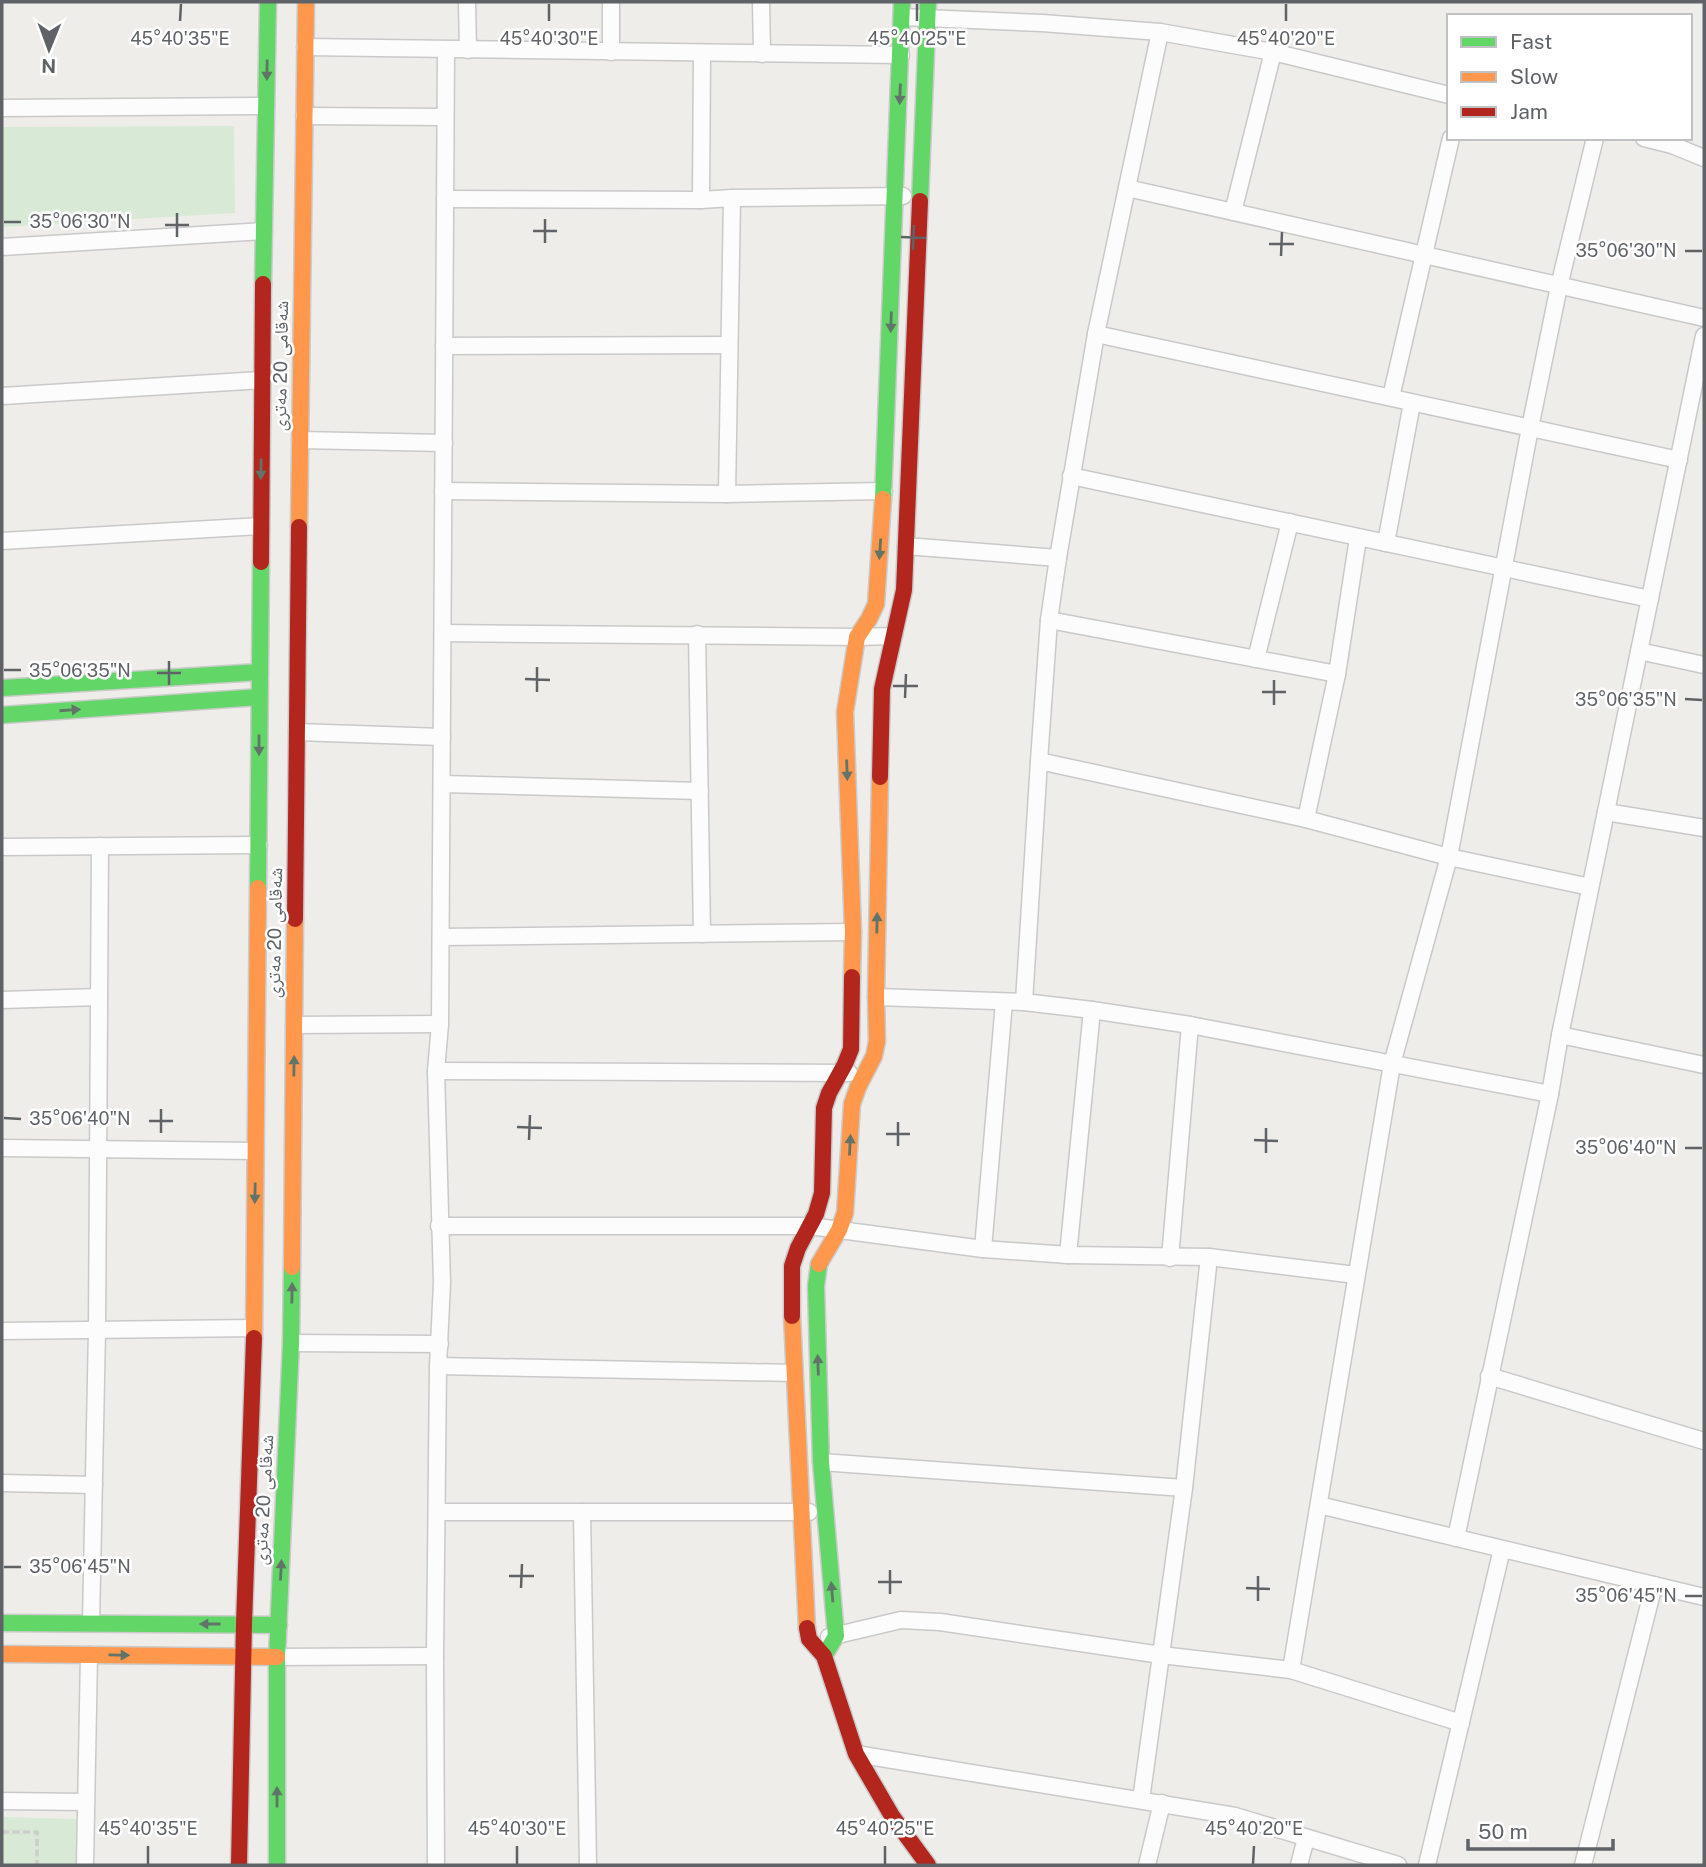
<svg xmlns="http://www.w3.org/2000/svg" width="1706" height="1867" viewBox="0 0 1706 1867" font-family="'Public Sans','Noto Naskh Arabic',sans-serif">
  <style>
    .green { fill: #d8ead5 }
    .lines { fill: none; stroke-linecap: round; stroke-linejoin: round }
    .street-casing { stroke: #c9c9c9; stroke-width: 19 }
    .fast-casing { stroke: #cbcbcb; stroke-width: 19 }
    .slow-casing { stroke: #cbcbcb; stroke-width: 19 }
    .jam-casing { stroke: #cbcbcb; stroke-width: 19 }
    .path { stroke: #cbcecb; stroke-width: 3.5; stroke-dasharray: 7 3.5; stroke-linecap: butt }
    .street { stroke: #fdfcfc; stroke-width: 16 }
    .fast { stroke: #63d668; stroke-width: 16 }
    .slow { stroke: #ff974d; stroke-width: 16 }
    .jam { stroke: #b3261e; stroke-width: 16 }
    .oneway { fill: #607467 }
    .ticks { fill: none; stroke: #5f6367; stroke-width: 2.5 }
    .labels { text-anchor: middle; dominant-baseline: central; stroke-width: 5; stroke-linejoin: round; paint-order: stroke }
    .street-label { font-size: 19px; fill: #5f6367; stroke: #fff }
    .ticks-label { font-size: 18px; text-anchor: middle; fill: #5f6367; stroke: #fff; stroke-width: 5; stroke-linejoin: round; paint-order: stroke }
  </style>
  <rect width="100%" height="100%" fill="#efede9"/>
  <!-- green -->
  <g class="green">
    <polygon points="234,126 235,213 2,227 2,127"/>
    <polygon points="2,1817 78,1819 77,1865 2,1865"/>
  </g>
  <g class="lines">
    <defs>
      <g id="street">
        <polyline points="467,2 468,50"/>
        <polyline points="611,2 611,52"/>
        <polyline points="761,2 762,54"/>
        <polyline points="902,17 1042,23 1160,32 1273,52 1449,95"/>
        <polyline points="305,47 901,55"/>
        <polyline points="2,108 266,106"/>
        <polyline points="304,116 445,117"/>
        <polyline points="1644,138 1672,145 1704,158"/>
        <polyline points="1127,188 1704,318"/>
        <polyline points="445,199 701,200 732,198 903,196"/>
        <polyline points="701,200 702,53"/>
        <polyline points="1233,212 1273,52"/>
        <polyline points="2,247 264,231"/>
        <polyline points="1096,334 1679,460"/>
        <polyline points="444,346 729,345"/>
        <polyline points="2,396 262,380"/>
        <polyline points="1391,397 1451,138"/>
        <polyline points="300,440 444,443"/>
        <polyline points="1071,476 1650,599"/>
        <polyline points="443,491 727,494 884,491"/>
        <polyline points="727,494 732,198"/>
        <polyline points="2,541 261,526"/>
        <polyline points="1386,543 1412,403"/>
        <polyline points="906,546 1058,558"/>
        <polyline points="1049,620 1337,674"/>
        <polyline points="443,633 857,637 894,636"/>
        <polyline points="697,634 702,934"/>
        <polyline points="1639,651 1704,665"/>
        <polyline points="1256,659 1290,522"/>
        <polyline points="297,732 442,737"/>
        <polyline points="1039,761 1306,819 1449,857 1590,887"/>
        <polyline points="442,784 700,791"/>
        <polyline points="1606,812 1704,828"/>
        <polyline points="1306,819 1337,674 1358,538"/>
        <polyline points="2,847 259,845"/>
        <polyline points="441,937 853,932"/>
        <polyline points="876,997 1024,1002 1092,1010 1190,1025 1550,1094"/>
        <polyline points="2,1000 99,997"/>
        <polyline points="1024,1002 1039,761 1049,620 1058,558 1096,334 1160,32"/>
        <polyline points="294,1025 440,1024"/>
        <polyline points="1560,1035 1704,1065"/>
        <polyline points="436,1071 849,1073"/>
        <polyline points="2,1148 255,1151"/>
        <polyline points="439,1226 810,1226 983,1249 1068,1255 1209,1257 1356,1275"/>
        <polyline points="983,1249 1004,1002"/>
        <polyline points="1068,1255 1092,1010"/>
        <polyline points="1170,1258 1190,1025"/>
        <polyline points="2,1331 254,1328"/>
        <polyline points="291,1343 440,1344"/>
        <polyline points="438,1366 794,1373"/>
        <polyline points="1489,1376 1704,1441"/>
        <polyline points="821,1462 1184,1488"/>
        <polyline points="2,1483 94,1485"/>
        <polyline points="1319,1505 1704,1597"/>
        <polyline points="437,1512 809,1512"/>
        <polyline points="582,1512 588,1865"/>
        <polyline points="1456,1538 1550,1094 1560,1035 1704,336"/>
        <polyline points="91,1623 97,1330 100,846"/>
        <polyline points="829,1637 901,1620 940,1622 1161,1655 1291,1670 1461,1723"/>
        <polyline points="277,1657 435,1656"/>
        <polyline points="1291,1670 1392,1064 1449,857 1530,428 1559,286 1595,138"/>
        <polyline points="856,1754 1235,1816 1398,1865"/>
        <polyline points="1141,1800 1184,1488 1209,1257"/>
        <polyline points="2,1801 86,1802"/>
        <polyline points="85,1865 89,1655"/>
        <polyline points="436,1865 435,1656 438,1366 442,1283 436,1071 440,1024 446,50"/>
        <polyline points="1147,1865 1162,1803"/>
        <polyline points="1299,1865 1306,1838"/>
        <polyline points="1427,1865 1502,1549"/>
        <polyline points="1583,1865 1654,1585"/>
      </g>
      <g id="fast">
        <polyline points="920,201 928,2"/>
        <polyline points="263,284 268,2"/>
        <polyline points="883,499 902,2"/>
        <polyline points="2,688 260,672"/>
        <polyline points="2,715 259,697"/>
        <polyline points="258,888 261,562"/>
        <polyline points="819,1264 816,1286 821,1462 836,1636 824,1656"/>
        <polyline points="2,1623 279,1625"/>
        <polyline points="277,1865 277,1657 291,1343 292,1267"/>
      </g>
      <g id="slow">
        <polyline points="299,527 306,2"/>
        <polyline points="852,977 853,932 845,712 857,637 869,619 876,604 883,499"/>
        <polyline points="819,1264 839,1230 845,1213 852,1104 858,1087 874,1056 877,1041 876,997 880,777"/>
        <polyline points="292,1267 295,919"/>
        <polyline points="792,1316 807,1628"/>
        <polyline points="254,1338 258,888"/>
        <polyline points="2,1654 277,1657"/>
      </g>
      <g id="jam">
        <polyline points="261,562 263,284"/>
        <polyline points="880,777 882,689 904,590 920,201"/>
        <polyline points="295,919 299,527"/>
        <polyline points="792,1316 792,1266 798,1248 816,1214 822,1193 824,1108 829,1093 845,1064 851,1049 852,977"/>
        <polyline points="807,1628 809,1639 824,1656 856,1754 892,1816 928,1865"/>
        <polyline points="239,1865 244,1624 254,1338"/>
      </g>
    </defs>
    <!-- street casing -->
    <use href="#street" class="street-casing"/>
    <!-- fast casing -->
    <use href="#fast" class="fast-casing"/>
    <!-- slow casing -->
    <use href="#slow" class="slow-casing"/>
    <!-- jam casing -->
    <use href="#jam" class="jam-casing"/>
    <!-- path -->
    <polyline class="path" points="2,1832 37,1832 37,1865"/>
    <!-- street -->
    <use href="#street" class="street"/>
    <!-- fast -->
    <use href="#fast" class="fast"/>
    <!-- slow -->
    <use href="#slow" class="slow"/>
    <!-- jam -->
    <use href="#jam" class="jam"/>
  </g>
  <!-- one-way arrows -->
  <defs><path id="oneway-solid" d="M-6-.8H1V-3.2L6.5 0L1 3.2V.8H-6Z" transform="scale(1.75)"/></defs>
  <g class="oneway">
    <use href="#oneway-solid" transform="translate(267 70) rotate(91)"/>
    <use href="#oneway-solid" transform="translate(900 94) rotate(92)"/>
    <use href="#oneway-solid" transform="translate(891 322) rotate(92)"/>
    <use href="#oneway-solid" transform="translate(261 469) rotate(91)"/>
    <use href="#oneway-solid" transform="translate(880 549) rotate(94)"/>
    <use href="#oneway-solid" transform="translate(70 710) rotate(-4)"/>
    <use href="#oneway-solid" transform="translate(259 745) rotate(90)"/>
    <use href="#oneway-solid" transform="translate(847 770) rotate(88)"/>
    <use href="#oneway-solid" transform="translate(877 923) rotate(-89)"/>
    <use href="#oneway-solid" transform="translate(294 1066) rotate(-89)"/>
    <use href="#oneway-solid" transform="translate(850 1145) rotate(-87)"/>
    <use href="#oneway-solid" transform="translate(255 1193) rotate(91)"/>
    <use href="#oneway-solid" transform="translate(292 1293) rotate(-89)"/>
    <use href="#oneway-solid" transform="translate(818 1365) rotate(-92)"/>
    <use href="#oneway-solid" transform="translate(281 1570) rotate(-87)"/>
    <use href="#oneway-solid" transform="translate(832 1592) rotate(-95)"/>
    <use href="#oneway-solid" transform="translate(210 1624) rotate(-180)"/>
    <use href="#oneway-solid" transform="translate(119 1655) rotate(1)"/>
    <use href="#oneway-solid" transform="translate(277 1797) rotate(-90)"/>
  </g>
  <!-- ticks -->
  <path class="ticks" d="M180 21 181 4M549 21V4M917 21V4M1286 21V4M4 222H21M165 225H189M533 231H557M177 237V213M901 237 926 238M545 243V219M1269 244H1294M913 250 914 225M1685 251H1702M1281 256 1282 232M4 670H21M157 673H181M525 679 550 680M169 685V661M893 686H918M537 692V667M1262 692H1286M905 698 906 674M1685 699 1702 700M1274 705V680M4 1118 21 1119M149 1121H173M517 1127 542 1128M161 1133V1109M886 1134H910M529 1140 530 1115M1254 1140 1278 1141M898 1146V1122M1685 1148H1702M1266 1153V1128M4 1567H21M509 1576H534M878 1582H902M521 1588 522 1564M1246 1588 1270 1589M890 1594V1570M1685 1596H1702M1258 1601V1576M148 1864V1846M517 1864V1846M885 1864V1846M1253 1864 1254 1846"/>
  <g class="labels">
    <!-- street labels -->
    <g class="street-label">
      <text transform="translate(280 366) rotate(-89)">شەقامی 20 مەتری</text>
      <text transform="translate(274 933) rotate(-89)">شەقامی 20 مەتری</text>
      <text transform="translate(263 1500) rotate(-87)">شەقامی 20 مەتری</text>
    </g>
  </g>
  <g class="ticks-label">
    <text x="180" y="45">45°40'35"E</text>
    <text x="549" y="45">45°40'30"E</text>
    <text x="917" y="45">45°40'25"E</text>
    <text x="1286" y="45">45°40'20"E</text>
    <text x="80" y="228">35°06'30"N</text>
    <text x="1626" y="257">35°06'30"N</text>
    <text x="80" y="677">35°06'35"N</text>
    <text x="1626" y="706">35°06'35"N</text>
    <text x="80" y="1125">35°06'40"N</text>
    <text x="1626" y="1154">35°06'40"N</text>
    <text x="80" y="1573">35°06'45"N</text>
    <text x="1626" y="1602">35°06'45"N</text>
    <text x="148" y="1835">45°40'35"E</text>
    <text x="517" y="1835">45°40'30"E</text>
    <text x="885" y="1835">45°40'25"E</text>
    <text x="1254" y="1835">45°40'20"E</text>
  </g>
  <!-- border -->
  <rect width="1706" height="1867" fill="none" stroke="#5f6367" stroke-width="7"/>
  <!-- legend -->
  <rect x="1447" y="14" width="245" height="126" fill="#ffffff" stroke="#bfc1c2" stroke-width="2"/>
  <rect x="1461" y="37" width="35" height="10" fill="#63d668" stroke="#bfc1c2" stroke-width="2"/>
  <text x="1510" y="49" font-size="21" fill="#5f6367">Fast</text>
  <rect x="1461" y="72" width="35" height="10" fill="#ff974d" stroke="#bfc1c2" stroke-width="2"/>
  <text x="1510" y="84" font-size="21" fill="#5f6367">Slow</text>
  <rect x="1461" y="107" width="35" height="10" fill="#b3261e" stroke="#bfc1c2" stroke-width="2"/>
  <text x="1510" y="119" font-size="21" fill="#5f6367">Jam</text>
  <!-- north arrow -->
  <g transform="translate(49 49) rotate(181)" stroke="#ffffff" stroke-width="5" paint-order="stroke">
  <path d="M0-5L12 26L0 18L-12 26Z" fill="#5f6367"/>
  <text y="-10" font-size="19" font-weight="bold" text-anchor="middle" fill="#5f6367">N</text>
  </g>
  <!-- scale -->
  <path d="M1468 1839v10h145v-10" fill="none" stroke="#5f6367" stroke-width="3.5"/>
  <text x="1478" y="1839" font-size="21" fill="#5f6367" stroke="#ffffff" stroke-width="5" paint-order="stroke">50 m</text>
</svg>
